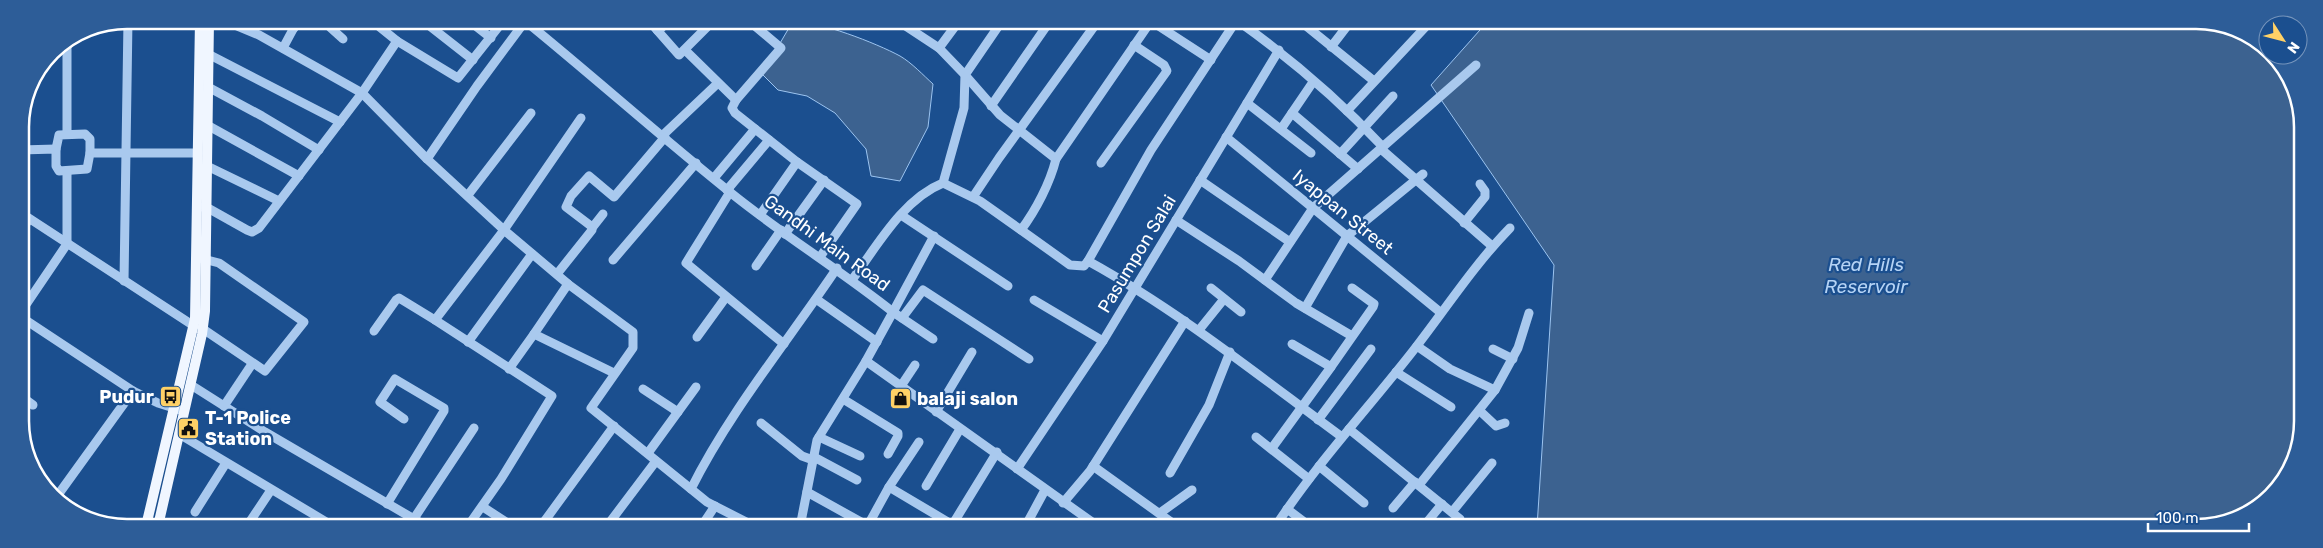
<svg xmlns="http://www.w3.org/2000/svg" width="2323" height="548" viewBox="0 0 2323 548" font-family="Rubik,sans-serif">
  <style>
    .water { fill: #3c6290; stroke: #9cc4f0 }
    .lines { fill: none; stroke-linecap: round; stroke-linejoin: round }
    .minor { stroke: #a9c9ee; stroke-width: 9 }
    .major { stroke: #f0f6ff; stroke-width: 10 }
    .labels { text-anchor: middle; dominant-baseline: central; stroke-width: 4.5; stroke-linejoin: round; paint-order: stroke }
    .street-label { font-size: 18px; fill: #fff; stroke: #1b4f8f }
    .poi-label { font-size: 18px; font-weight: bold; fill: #fff; stroke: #1b4f8f; text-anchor: start }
    .water-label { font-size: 19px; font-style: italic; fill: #b5d3f5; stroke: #1b4f8f }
    .rim { fill: none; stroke: #fff; stroke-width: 2.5 }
  </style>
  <rect width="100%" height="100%" fill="#1b4f8f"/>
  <!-- water -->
  <g class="water">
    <path d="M793 21C819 21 876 43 900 56 912 63 923 75 933 84L928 127 900 181 871 176 866 149 835 113 807 96 778 90 762 74Z"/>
    <polygon points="1488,21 2217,22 2268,49 2268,55 2274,55 2301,106 2301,442 2267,501 2203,528 1537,527 1554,265 1431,85"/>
  </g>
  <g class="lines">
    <!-- minor -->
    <g class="minor">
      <polyline points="223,20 259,35 362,93 427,159 504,230 568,284 633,332 633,348 591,408 691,489"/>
      <polyline points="283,20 294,28"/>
      <polyline points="322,20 343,39"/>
      <polyline points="371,20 397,41 458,78 504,20"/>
      <polyline points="422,20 473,60"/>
      <polyline points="468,20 491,38"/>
      <path d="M524 20C594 77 661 137 731 193 783 235 840 270 893 312L866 361 1099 527"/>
      <polyline points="648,20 658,31 669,21"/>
      <polyline points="1002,21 965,75 1000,115 1056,159"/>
      <path d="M1151 21 1056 159C1050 183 1036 210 1021 230L1070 265 1084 266 1088 261C1179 311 1259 376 1342 437"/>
      <polyline points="1151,21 1211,60"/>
      <path d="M1238 21C1290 58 1339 100 1383 147"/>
      <polyline points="1300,21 1374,81"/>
      <polyline points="657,30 679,55 713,21"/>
      <polyline points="1331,47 1351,21"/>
      <polyline points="283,48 298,20"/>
      <polyline points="939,48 959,21"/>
      <polyline points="685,50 736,100 781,48 749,21"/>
      <polyline points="208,54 340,122"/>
      <polyline points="208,87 262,116 319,150"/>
      <polyline points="736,100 732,108 735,113 797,162 857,204 820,257"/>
      <polyline points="1247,103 1311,153"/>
      <polyline points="991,106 1050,21"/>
      <polyline points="1347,111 1431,21"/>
      <polyline points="1292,113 1358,169"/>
      <polyline points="207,125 299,176"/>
      <polyline points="1281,129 1313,82"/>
      <polyline points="67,134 67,41"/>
      <polyline points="663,135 718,83"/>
      <polyline points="1226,137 1440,312"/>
      <polyline points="56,149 59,135 85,134 90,139 90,153"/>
      <polyline points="1381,149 1492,246"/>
      <polyline points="20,150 56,149 56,166 59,171 87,169 90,153 198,153"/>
      <polyline points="1340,154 1393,96"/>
      <polyline points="427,159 477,86 526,20"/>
      <polyline points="1101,163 1167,71 1164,65 1134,45"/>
      <polyline points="207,166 279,201"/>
      <polyline points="714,178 755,129"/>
      <polyline points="1200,180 1290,242"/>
      <polyline points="943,183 980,201 1021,230"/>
      <polyline points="727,190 769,140"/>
      <polyline points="730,192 686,263 784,344"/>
      <polyline points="468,195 531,113"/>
      <polyline points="973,197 999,158 1098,21"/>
      <polyline points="202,207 206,207 247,230 252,232 259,228 362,93 397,41"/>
      <polyline points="21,213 194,326"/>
      <polyline points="760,215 797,162"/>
      <polyline points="901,215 1008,286"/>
      <polyline points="1176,220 1239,261 1296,303 1352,336"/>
      <polyline points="1464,223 1485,197 1485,191 1480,184"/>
      <polyline points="592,228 603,214"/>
      <polyline points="21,232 29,219"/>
      <polyline points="785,234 824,180"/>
      <polyline points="199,258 219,263 304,322 265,371 203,329"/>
      <polyline points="613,260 696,163"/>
      <polyline points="1088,261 1151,150 1236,21"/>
      <polyline points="756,266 781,230"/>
      <polyline points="557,274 592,230 591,226 566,207 571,196 589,176 614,197 665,137"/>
      <path d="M852 280C877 246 903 199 943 183L964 108 965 75 939 48 898 21"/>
      <polyline points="1265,280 1313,208 1476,65"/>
      <polyline points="124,281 128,20"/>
      <polyline points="568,284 534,334 614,373"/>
      <polyline points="1211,288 1241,312"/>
      <polyline points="816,299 877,342"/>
      <polyline points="1034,300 1103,341"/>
      <polyline points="1305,308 1347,236 1423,174"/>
      <polyline points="21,312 67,244 67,171"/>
      <polyline points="21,317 133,391 158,403 180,410"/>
      <polyline points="902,318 923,290 1029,359"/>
      <polyline points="1199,330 1224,299"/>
      <polyline points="374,331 396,300 399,298 435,320"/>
      <polyline points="697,337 726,297"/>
      <polyline points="933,339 893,312 934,236"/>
      <polyline points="468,342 532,254"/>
      <polyline points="1292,344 1331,367 1373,307 1374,304 1352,288"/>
      <polyline points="1417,346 1450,369 1495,390"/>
      <polyline points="1493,349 1513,359"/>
      <polyline points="509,369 534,334"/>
      <polyline points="1396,372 1451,407"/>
      <polyline points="191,385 265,432 426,526"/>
      <polyline points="901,386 915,365"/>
      <polyline points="643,389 678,412"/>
      <polyline points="22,397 33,405"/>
      <polyline points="843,399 898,433 898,436 888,454"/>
      <polyline points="224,406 252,364"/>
      <polyline points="1480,411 1496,426 1505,423"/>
      <polyline points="936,412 972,352"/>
      <polyline points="1318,420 1371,349"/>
      <polyline points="761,423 802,456 813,460"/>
      <polyline points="1349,429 1460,519"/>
      <polyline points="179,434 333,526"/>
      <polyline points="819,437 860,456"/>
      <polyline points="1256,437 1309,479"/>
      <polyline points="1272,448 1331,367"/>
      <polyline points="648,453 696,387"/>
      <polyline points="814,457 857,480"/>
      <polyline points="1093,466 1178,527"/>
      <polyline points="1319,466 1364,503"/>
      <polyline points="1017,469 1103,341 1279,50"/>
      <polyline points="1170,473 1209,405 1230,352"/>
      <polyline points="1419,485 1495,390 1518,348 1529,313"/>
      <polyline points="926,486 960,429"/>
      <polyline points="889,487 953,525"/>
      <polyline points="807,492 870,527"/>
      <polyline points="55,499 133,391"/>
      <polyline points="1063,503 1090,471 1185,321"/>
      <polyline points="387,504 444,411 444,408 395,379 380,402 404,419"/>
      <polyline points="483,507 512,526"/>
      <polyline points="1393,508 1415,482"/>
      <polyline points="1287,509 1311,527"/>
      <polyline points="195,512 226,463"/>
      <polyline points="1452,512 1492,463"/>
      <polyline points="1160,513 1192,490"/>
      <polyline points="413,520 474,428"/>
      <polyline points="247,526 271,490"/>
      <polyline points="468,526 501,479 552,396 435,320 504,230 581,118"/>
      <polyline points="541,526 614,426"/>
      <polyline points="607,526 656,461"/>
      <polyline points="701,527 715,506"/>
      <path d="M756 527 707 502 691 489C730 411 788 341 837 268"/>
      <polyline points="800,527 817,440 866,361"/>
      <polyline points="867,527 889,487 919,442"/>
      <polyline points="951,527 997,452"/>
      <polyline points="1025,527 1045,490"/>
      <path d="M1275 527C1315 466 1364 413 1409 356 1443 313 1472 267 1510 228"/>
      <polyline points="1423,527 1442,504"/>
    </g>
    <!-- major -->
    <g class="major">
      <polyline points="146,526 195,319 200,20"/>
      <polyline points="158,526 202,334 205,311 209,20"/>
    </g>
  </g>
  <!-- icons -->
  <defs>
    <symbol id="bus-square" viewBox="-11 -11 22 22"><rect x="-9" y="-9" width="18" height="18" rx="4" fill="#ffd166" stroke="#1b4f8f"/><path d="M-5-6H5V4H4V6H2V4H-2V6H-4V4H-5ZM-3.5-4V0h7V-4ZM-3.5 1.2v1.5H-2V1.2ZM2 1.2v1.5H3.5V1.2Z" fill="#111"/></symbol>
    <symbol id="shop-square" viewBox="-11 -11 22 22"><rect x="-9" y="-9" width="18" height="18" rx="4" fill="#ffd166" stroke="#1b4f8f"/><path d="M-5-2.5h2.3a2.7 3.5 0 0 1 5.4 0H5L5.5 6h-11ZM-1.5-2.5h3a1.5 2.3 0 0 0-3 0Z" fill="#111"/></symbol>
    <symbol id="civic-square" viewBox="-11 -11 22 22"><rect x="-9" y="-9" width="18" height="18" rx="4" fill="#ffd166" stroke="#1b4f8f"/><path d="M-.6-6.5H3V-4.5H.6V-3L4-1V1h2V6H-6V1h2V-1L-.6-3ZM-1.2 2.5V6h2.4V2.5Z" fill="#111"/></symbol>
  </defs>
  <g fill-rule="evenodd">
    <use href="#bus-square" x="158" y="384" width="25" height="25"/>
    <use href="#shop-square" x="888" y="386" width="25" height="25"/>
    <use href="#civic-square" x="176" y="416" width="25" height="25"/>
  </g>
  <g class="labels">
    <!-- street labels -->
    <g class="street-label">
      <text transform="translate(1343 212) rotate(39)">Iyappan Street</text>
      <text transform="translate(827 243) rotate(36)">Gandhi Main Road</text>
      <text transform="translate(1137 254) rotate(-59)">Pasumpon Salai</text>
    </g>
    <!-- poi labels -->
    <g class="poi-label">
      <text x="154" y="397" text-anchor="end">Pudur</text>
      <text x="917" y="399">balaji salon</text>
      <text x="205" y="418">T-1 Police<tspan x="205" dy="21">Station</tspan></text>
    </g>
    <!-- water labels -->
    <g class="water-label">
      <text x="1866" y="264">Red Hills<tspan x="1866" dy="22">Reservoir</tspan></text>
    </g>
  </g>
  <!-- crop -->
  <path d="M0 0H2323V548H0ZM127 29H2196A98 98 0 0 1 2294 127V421A98 98 0 0 1 2196 519H127A98 98 0 0 1 29 421V127A98 98 0 0 1 127 29Z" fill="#2d5d98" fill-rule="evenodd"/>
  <path class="rim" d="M127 29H2196A98 98 0 0 1 2294 127V421A98 98 0 0 1 2196 519H127A98 98 0 0 1 29 421V127A98 98 0 0 1 127 29Z"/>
  <!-- north arrow -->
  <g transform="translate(2283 40) rotate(126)"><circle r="24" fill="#1b4f8f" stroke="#7695bc"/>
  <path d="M0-4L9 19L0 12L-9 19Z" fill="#ffd166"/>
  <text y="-8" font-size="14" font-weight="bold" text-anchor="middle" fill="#ffffff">N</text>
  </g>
  <!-- scale -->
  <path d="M2148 523v8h101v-8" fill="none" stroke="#ffffff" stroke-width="2.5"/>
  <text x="2156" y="523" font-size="15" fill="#ffffff" stroke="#1b4f8f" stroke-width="4" paint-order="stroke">100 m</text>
</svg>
